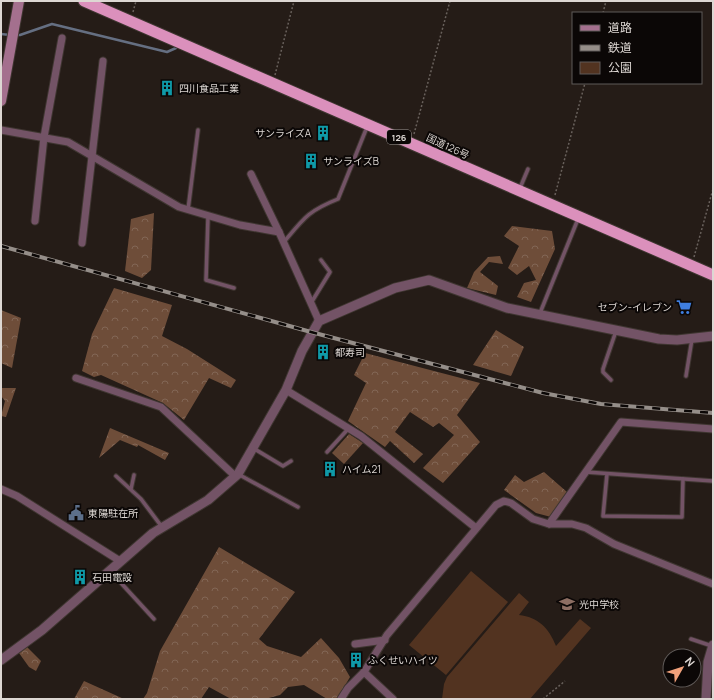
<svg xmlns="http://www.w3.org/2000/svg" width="714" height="700" viewBox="0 0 714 700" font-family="Manrope,'Noto Sans JP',sans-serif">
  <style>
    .forest { fill: url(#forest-crowns) }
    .green { fill: #523320 }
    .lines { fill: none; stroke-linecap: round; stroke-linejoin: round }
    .stream { stroke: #656f82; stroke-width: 2.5 }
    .service-casing { stroke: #3f3631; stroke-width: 5.5 }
    .minor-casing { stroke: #3f3631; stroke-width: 9 }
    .tertiary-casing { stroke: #3f3631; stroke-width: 11 }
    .secondary-casing { stroke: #3f3631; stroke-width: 12 }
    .trunk-casing { stroke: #3f3631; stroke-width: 13 }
    .path { stroke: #69615c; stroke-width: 1.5; stroke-dasharray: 2 2; stroke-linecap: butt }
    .service { stroke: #735366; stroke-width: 3.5 }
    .minor { stroke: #735366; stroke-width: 7 }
    .tertiary { stroke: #735366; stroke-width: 9 }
    .secondary { stroke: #a4708e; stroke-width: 10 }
    .trunk { stroke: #db90bc; stroke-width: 11 }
    .rail-casing { stroke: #958e89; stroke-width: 4 }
    .rail { stroke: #0b0706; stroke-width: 2.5; stroke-dasharray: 8; stroke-linecap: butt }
    .labels { text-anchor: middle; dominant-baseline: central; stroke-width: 4; stroke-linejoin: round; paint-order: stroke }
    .shield { fill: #0b0706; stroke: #9e9996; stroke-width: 1 }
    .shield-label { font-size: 9px; font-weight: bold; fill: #ddd7d3 }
    .poi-label { font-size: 10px; fill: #ddd7d3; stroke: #0b0706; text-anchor: start }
    .street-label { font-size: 10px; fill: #ddd7d3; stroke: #0b0706 }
  </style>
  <defs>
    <pattern id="forest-crowns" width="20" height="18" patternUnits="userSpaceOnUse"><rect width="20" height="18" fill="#6e4d39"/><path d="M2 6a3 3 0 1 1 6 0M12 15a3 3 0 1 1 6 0" fill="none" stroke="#826655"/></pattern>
  </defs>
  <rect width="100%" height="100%" fill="#251c17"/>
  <!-- forest -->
  <g class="forest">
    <polygon points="154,213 151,270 142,278 125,271 131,219"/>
    <polygon points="512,226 552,231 555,249 531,302 517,297 524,283 536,280 529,266 517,275 508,268 519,246 504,236"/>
    <polygon points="500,256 503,264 489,262 480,272 498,286 496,295 467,288 474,272 488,257"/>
    <polygon points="114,288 172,305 162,336 187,349 236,380 231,388 209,378 184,420 163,403 101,375 94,377 82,371 92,334"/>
    <polygon points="1,310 21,318 12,368 1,363"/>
    <polygon points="496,330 524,347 511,376 473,365"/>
    <polygon points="365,353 480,383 457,415 480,442 443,483 423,468 454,435 439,423 433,427 410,412 395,432 423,454 414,463 390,441 385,447 348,421 366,383 354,375"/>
    <polygon points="1,388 16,388 6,417 1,416 5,401 1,396"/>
    <polygon points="110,428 169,453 165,460 138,445 137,447 120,440 99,458"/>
    <polygon points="349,434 363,443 344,464 332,453"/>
    <polygon points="544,472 567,492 551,517 536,513 504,490 515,475 524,482"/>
    <polygon points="219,547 295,592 259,639 267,646 301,657 321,638 339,658 350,677 337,699 327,699 304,685 288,687 280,695 265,699 231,699 209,687 201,699 143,699 147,693 160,651"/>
    <polygon points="26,646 41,661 36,671 29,667 19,653"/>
    <polygon points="84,681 124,699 74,699"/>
  </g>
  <!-- green -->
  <g class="green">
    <polygon points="471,571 508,602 446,675 409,645"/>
    <path d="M519 593 529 602 519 615C538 617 549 628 556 646L580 619 591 628 530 699H442L444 684 447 677Z"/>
  </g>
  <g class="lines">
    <!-- stream -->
    <g class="stream">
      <polyline points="1,34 10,35"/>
      <polyline points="15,35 20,35 52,24 167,52 176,48"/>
    </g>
    <defs>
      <g id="service">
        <polyline points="520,188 528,169"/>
        <polyline points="188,210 198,130"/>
        <polyline points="208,217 206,280 234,288"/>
        <path d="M284 242C304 218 308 211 338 199L367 127"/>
        <polyline points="311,303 330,272 321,260"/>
        <polyline points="540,313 578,219"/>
        <polyline points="686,376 692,339"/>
        <polyline points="611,380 603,372 603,369 616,331"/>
        <polyline points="253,448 283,466 291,461"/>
        <polyline points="327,452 349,428"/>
        <polyline points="586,472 713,481"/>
        <polyline points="238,474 298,507"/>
        <polyline points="607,474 603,516 682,517 683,479"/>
        <polyline points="116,476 141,499 162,527"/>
        <polyline points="131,489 134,475"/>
        <polyline points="110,571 154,619"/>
        <polyline points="691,639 712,646"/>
      </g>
      <g id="minor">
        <polyline points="1,130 68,142 179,207 240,225 279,232"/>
        <polyline points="251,174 279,232 319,321"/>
        <polyline points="35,221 44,137 62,38"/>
        <polyline points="82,243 103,61"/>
        <polyline points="76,378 161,407 235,476"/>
        <polyline points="286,390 361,436 476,528"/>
        <polyline points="1,489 17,496 120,561"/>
        <polyline points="549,524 621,422 713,429"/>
        <polyline points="355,644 385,640"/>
        <polyline points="364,672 393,699"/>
        <polyline points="341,699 348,688 364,672 387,635 496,505 504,501 511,503 533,519 549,524 572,524 586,528 614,544 713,584"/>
      </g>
      <g id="tertiary">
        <polyline points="1,660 42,630 153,533 208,500 238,474 286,390 302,351 319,321 395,288 429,280 507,308 659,339 677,340 713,336"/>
        <polyline points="706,699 708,662 713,645"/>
      </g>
      <polyline id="secondary" points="1,101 19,1"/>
      <path id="trunk" d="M84 1C294 92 503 185 713 275"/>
    </defs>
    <!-- service casing -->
    <use href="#service" class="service-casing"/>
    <!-- minor casing -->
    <use href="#minor" class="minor-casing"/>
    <!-- tertiary casing -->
    <use href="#tertiary" class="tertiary-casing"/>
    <!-- secondary casing -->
    <use href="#secondary" class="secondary-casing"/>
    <!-- trunk casing -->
    <use href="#trunk" class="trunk-casing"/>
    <!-- path -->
    <g class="path">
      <polyline points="133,12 136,1"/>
      <polyline points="603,13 606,1"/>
      <polyline points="275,75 294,1"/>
      <polyline points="414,134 450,1"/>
      <polyline points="555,195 585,83"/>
      <polyline points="694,257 713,189"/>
      <polyline points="543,699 565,681"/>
    </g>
    <!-- service -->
    <use href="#service" class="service"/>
    <!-- minor -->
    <use href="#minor" class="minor"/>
    <!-- tertiary -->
    <use href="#tertiary" class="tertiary"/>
    <!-- secondary -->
    <use href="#secondary" class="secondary"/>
    <!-- trunk -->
    <use href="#trunk" class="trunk"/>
    <defs>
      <polyline id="rail" points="1,246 311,332 543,393 601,404 713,413"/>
    </defs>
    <!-- rail casing -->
    <use href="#rail" class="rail-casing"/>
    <!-- rail -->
    <use href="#rail" class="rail"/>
  </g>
  <!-- icons -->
  <defs>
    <symbol id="building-bare" viewBox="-9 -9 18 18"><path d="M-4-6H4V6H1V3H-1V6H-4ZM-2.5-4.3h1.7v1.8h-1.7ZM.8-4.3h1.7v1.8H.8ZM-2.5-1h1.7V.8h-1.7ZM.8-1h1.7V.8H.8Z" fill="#0f9aa8" stroke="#0b0706" stroke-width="2.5" paint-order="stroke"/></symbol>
    <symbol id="supermarket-bare" viewBox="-9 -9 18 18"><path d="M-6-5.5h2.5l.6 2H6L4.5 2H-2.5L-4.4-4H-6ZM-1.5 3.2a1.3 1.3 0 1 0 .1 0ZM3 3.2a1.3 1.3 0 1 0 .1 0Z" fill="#3f7fe0" stroke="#0b0706" stroke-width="2.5" paint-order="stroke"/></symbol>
    <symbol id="civic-bare" viewBox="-9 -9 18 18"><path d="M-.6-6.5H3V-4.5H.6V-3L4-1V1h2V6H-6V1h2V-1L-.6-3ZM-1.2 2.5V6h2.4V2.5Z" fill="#5c6f8a" stroke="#0b0706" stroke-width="2.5" paint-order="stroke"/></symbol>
    <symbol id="school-bare" viewBox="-9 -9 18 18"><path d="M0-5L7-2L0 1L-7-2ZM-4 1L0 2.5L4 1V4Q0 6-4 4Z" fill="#8d6e63" stroke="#0b0706" stroke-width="2.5" paint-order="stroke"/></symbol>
  </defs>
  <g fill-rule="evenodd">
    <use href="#building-bare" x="156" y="77" width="22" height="22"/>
    <use href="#building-bare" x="312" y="122" width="22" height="22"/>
    <use href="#building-bare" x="300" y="150" width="22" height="22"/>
    <use href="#supermarket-bare" x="673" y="296" width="22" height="22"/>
    <use href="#building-bare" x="312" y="341" width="22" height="22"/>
    <use href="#building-bare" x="319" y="458" width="22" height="22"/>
    <use href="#civic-bare" x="65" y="502" width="22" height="22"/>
    <use href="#building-bare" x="69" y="566" width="22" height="22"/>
    <use href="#school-bare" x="556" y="593" width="22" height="22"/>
    <use href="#building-bare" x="345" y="649" width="22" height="22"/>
  </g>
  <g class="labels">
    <!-- shield labels -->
    <rect class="shield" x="387" y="130" width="24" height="14" rx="3"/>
    <g class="shield-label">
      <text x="399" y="137">126</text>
    </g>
    <!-- poi labels -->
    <g class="poi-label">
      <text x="179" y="88">四川食品工業</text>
      <text x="311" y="133" text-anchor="end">サンライズA</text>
      <text x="323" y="161">サンライズB</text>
      <text x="672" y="307" text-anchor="end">セブン-イレブン</text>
      <text x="335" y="352">都寿司</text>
      <text x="342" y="469">ハイム21</text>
      <text x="88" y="513">東陽駐在所</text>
      <text x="92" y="577">石田電設</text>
      <text x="579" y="604">光中学校</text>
      <text x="368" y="660">ふくせいハイツ</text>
    </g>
    <!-- street labels -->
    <g class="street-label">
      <text transform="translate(448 146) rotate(25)">国道126号</text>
    </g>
  </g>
  <!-- border -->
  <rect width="714" height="700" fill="none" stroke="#ddd7d3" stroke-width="4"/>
  <!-- legend -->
  <rect x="572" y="12" width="130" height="72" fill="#0b0706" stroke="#5f5a58"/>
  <rect x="580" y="25" width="20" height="6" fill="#a4708e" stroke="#5f5a58"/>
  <text x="608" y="32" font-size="12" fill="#ddd7d3">道路</text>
  <rect x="580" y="45" width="20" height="6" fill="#958e89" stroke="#5f5a58"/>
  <text x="608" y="52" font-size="12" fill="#ddd7d3">鉄道</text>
  <rect x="580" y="62" width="20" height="12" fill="#523320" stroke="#5f5a58"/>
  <text x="608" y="72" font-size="12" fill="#ddd7d3">公園</text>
  <!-- north arrow -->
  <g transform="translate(682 668) rotate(51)"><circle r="19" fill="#0b0706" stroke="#5f5a58"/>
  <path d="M0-3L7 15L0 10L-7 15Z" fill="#f1a17b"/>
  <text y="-6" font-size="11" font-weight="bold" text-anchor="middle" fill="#ddd7d3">N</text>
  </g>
</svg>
